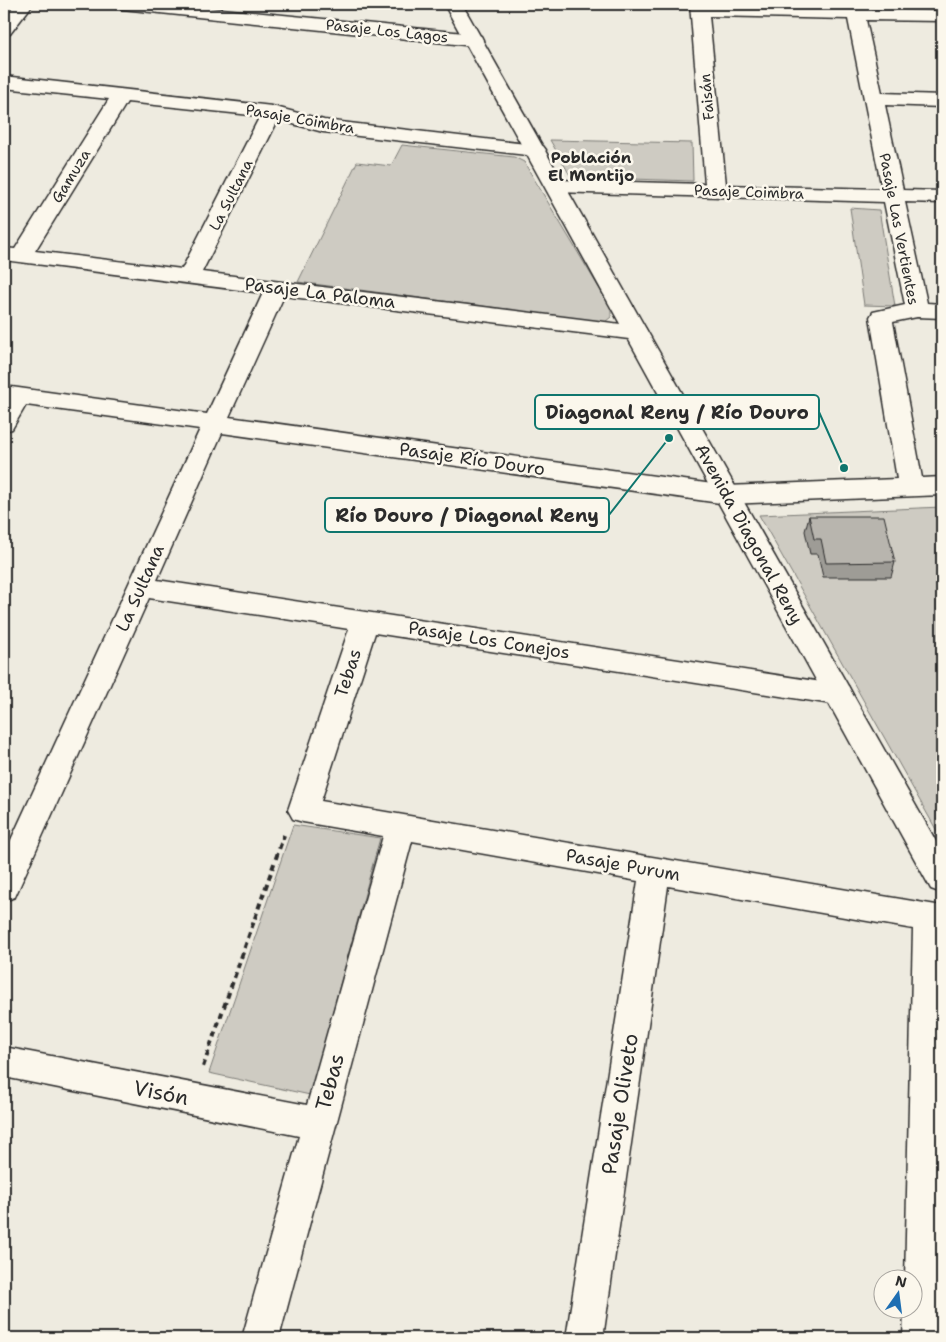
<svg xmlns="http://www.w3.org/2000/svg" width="946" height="1342" viewBox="0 0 946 1342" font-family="'Shantell Sans',sans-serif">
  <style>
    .green { fill: #cecbc2; stroke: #7c7b76 }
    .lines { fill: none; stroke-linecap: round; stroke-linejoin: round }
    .street-casing { stroke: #2b2b2b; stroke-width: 3 }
    .secondary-casing { stroke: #2b2b2b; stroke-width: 3 }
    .path { stroke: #2b2b2b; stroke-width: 4; stroke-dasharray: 6 4.5; stroke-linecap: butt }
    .street { fill: #fbf7ec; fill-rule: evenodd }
    .secondary { fill: #fbf7ec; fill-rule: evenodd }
    .wall { fill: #9e9c96; stroke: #2b2b2b }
    .building { fill: #b8b5ae; stroke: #2b2b2b }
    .labels { text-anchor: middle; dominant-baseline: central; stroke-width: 5; stroke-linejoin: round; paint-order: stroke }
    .far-street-label { font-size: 15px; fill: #2b2b2b; stroke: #fbf7ec }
    .far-neighbourhood-label { font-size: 16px; font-weight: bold; fill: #2b2b2b; stroke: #fbf7ec }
    .street-label { font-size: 18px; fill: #2b2b2b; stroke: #fbf7ec }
    .near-street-label { font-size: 21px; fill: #2b2b2b; stroke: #fbf7ec }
    .leader { fill: none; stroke: #0f766e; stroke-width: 2 }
    .callout-dot { fill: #0f766e; stroke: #fbf7ec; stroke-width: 2 }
    .callout { fill: #fbf7ec; stroke: #0f766e; stroke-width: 2 }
    .callout-label { font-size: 19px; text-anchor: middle; font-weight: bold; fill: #2b2b2b }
  </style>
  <rect width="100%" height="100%" fill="#eeebe0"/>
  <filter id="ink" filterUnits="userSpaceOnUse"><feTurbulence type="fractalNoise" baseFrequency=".02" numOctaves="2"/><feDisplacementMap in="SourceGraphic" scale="10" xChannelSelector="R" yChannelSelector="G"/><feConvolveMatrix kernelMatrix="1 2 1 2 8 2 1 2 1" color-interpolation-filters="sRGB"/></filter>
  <g filter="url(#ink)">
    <!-- green -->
    <g class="green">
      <polygon points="715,4 835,4 835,8 716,5"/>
      <polygon points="550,140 692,143 693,181 571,177"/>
      <polygon points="402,145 514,157 524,162 611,308 611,317 605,322 298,282 357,162 391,166"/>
      <polygon points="850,208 879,210 895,306 864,305"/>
      <polygon points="942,507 942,840 759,515"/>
      <polygon points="293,825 380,838 310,1095 209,1073"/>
      <polygon points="942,976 942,1338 936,1338"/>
    </g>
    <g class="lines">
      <defs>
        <g id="street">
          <polygon points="15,4 33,4 10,34 4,35 4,18"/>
          <polygon points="113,4 172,4 474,34 481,36 483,40 481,44 474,46 122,9 116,8"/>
          <path d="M690 4 846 8 845 4H863L864 9 942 11V21L866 20 882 93 942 95V107L885 105 903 190 942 191V203L905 202 927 303 942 304V318L917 317 893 322 922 478 942 477V495L727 504 222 433 157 580 848 686 852 694 848 702 838 705 375 633 321 801 942 906 941 1338H903L904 1310H914V1280H905L913 929 668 886 603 1338H566L638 881 412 841 279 1338H242L299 1136 4 1077V1047L307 1105 383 836 303 822 293 819 288 810 349 629 149 598 19 888 15 897 4 901V855L200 429 26 405 12 429 4 431V386L207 414 263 293 4 260V248L15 249 109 99 4 88V76L272 106 324 120 543 146 546 150 543 154 536 156 323 132 278 120 202 272 637 326 645 328 648 333 645 338 637 340 284 296 229 417 727 486 897 479 870 317 873 312 905 305 884 202 555 192 548 190 545 186 548 182 555 180 705 184ZM709 16 848 19 882 189 726 185ZM127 102 260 116 182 269 35 251Z"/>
        </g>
        <polygon id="secondary" points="444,4 462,4 942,852 942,893 931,889"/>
      </defs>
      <!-- street casing -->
      <use href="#street" class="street-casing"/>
      <!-- secondary casing -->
      <use href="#secondary" class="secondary-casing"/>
      <!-- path -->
      <polyline class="path" points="203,1067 284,835"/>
      <!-- street -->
      <use href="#street" class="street"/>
      <!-- secondary -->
      <use href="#secondary" class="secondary"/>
    </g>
    <!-- wall -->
    <polygon class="wall" points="809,516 895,562 891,577 823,577 818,554 810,554 805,531"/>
    <!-- building -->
    <polygon class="building" points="809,516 884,516 895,562 826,563 821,539 814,539"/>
  </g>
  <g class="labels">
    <!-- far-street labels -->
    <g class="far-street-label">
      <text transform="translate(387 31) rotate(6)">Pasaje Los Lagos</text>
      <text transform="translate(707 97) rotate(-95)">Faisán</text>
      <text transform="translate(300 119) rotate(10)">Pasaje Coimbra</text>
      <text transform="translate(71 176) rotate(-58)">Gamuza</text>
      <text transform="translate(749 192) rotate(2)">Pasaje Coimbra</text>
      <text transform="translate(231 195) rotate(-63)">La Sultana</text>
      <text transform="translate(899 229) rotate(79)">Pasaje Las Vertientes</text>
    </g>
    <!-- far-neighbourhood labels -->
    <g class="far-neighbourhood-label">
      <text x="591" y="157">Población<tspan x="591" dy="18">El Montijo</tspan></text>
    </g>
    <!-- street labels -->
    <g class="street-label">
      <text transform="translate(320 293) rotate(7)">Pasaje La Paloma</text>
      <text transform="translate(472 459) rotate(8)">Pasaje Río Douro</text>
      <text transform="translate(749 534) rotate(61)">Avenida Diagonal Reny</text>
      <text transform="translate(140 588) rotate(-66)">La Sultana</text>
      <text transform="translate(489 640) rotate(9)">Pasaje Los Conejos</text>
      <text transform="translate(348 673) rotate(-72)">Tebas</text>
      <text transform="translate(623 865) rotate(10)">Pasaje Purum</text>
    </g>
    <!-- near-street labels -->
    <g class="near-street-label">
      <text transform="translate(330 1082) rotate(-75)">Tebas</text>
      <text transform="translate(161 1093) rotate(11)">Visón</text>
      <text transform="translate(620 1104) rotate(-81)">Pasaje Oliveto</text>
    </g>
  </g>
  <!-- callouts -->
  <path class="leader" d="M844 468L819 412M669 438L609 515"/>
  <g class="callout-dot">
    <circle cx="844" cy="468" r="5"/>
    <circle cx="669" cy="438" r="5"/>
  </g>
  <g class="callout">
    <rect x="535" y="395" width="284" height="34" rx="5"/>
    <rect x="325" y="498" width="284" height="34" rx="5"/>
  </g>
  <g class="callout-label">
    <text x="677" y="419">Diagonal Reny / Río Douro</text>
    <text x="467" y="522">Río Douro / Diagonal Reny</text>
  </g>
  <!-- margin -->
  <rect width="946" height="1342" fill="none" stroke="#fbf7ec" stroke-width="20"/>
  <rect x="10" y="10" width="926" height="1322" fill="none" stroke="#2b2b2b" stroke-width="2" filter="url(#ink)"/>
  <!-- north arrow -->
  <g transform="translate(898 1294) rotate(14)"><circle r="24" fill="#fbf7ec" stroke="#a8a59f"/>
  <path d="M0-4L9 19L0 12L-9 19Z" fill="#1f6fb2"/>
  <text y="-8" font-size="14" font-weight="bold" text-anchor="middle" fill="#2b2b2b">N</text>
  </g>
</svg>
